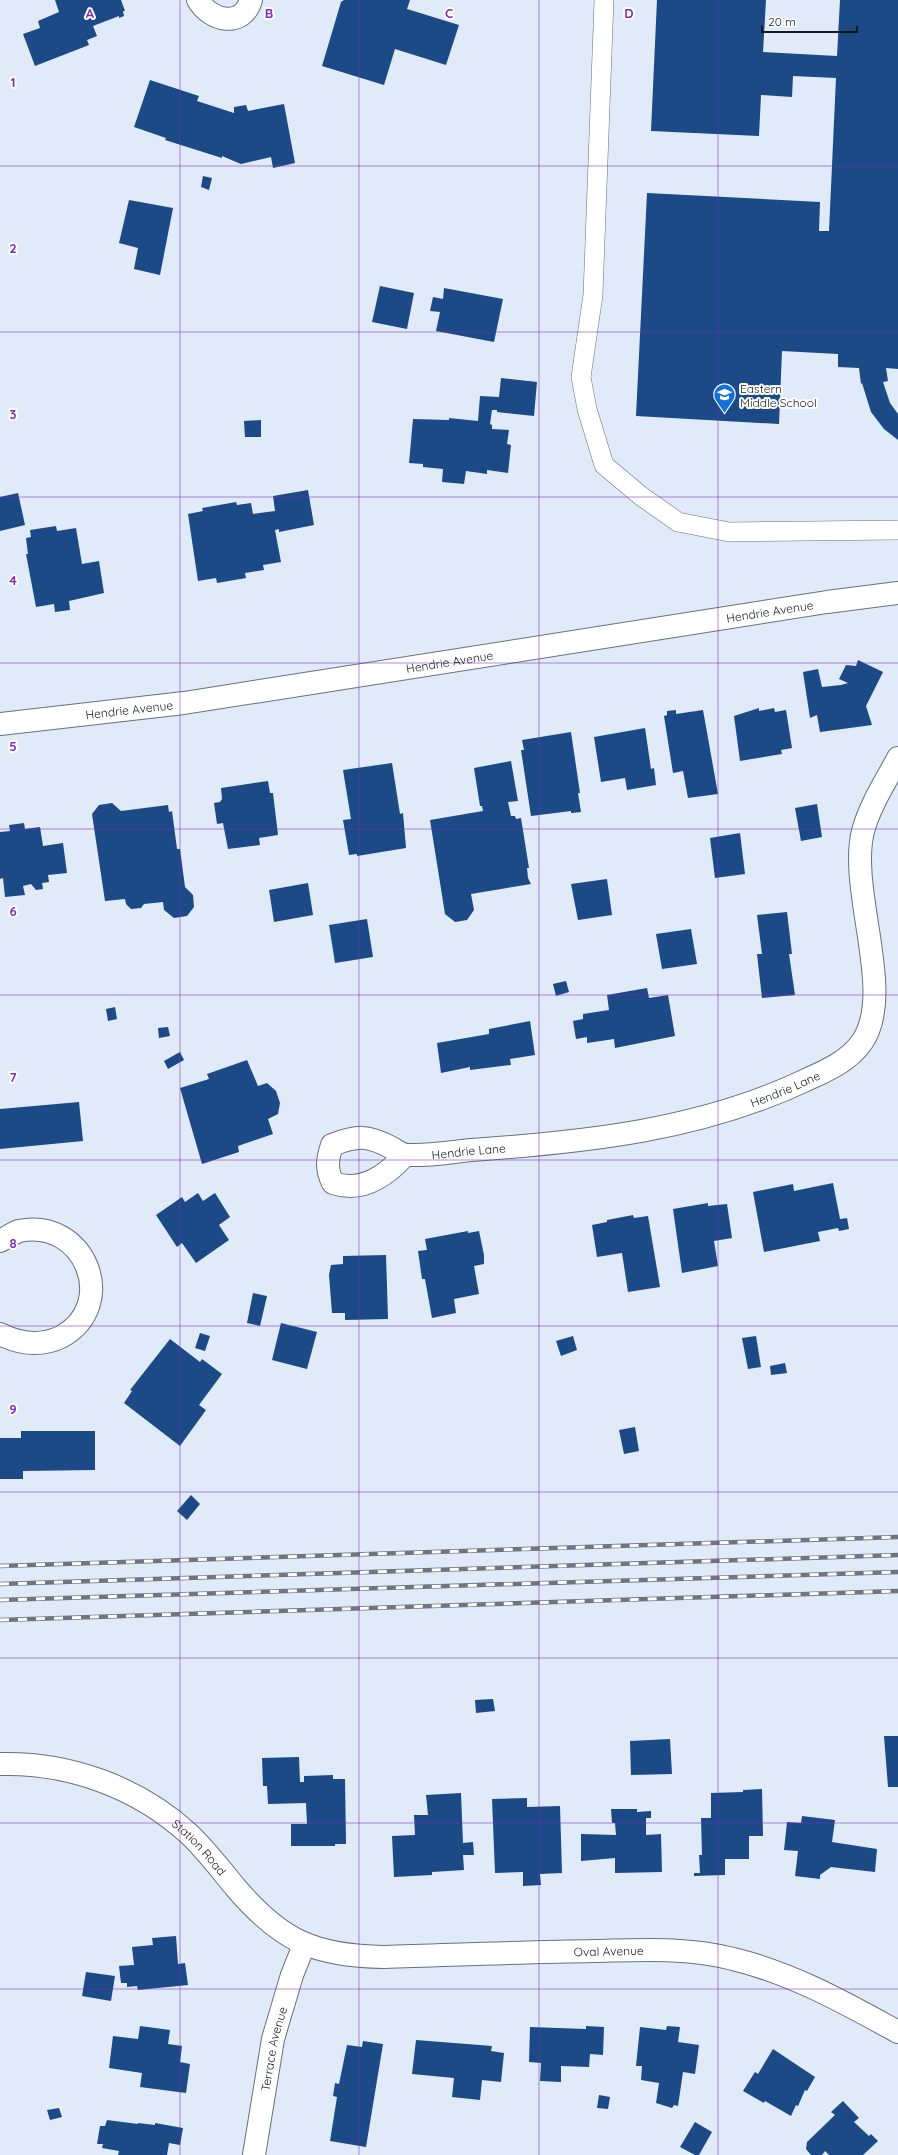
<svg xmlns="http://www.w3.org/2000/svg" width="898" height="2155" viewBox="0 0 898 2155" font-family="Quicksand,sans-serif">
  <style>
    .building { fill: #1b4a87 }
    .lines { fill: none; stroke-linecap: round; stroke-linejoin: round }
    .lane-casing { stroke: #67717e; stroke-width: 20 }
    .street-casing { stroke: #67717e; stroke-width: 24 }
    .lane { stroke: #fff; stroke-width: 19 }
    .street { stroke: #fff; stroke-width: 22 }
    .rail-casing { stroke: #6e757e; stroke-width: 4.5 }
    .rail { stroke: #fff; stroke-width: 3; stroke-dasharray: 9; stroke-linecap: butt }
    .grid { fill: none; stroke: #7b2cbf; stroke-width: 1; stroke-opacity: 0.55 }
    .labels { text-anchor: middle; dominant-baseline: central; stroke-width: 4; stroke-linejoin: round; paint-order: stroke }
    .poi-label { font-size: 12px; fill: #15191e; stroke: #fff; text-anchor: start }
    .street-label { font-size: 12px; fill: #15191e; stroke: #fff }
    .grid-label { font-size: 13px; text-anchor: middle; font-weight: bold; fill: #7b2cbf; stroke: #fff; stroke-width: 4; stroke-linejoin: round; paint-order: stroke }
  </style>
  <rect width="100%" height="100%" fill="#e0eaf9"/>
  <!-- building -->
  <g class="building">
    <polygon points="55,0 121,0 125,11 123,11 124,16 119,18 119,16 93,26 97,36 87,40 89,45 35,66 23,34 40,28 38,21 59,12"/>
    <polygon points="344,0 410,0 407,9 459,25 446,65 395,49 384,85 322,66 341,2"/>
    <polygon points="657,0 766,0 763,52 837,56 840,0 898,0 898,369 886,368 888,381 883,382 890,403 898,414 898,440 884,429 871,412 862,383 861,384 859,368 838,367 838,354 782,351 779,424 636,416 647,193 820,202 819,231 829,231 836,78 793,76 792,97 761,95 759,136 651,131"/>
    <polygon points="150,80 199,96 197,101 234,113 234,107 246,105 248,111 284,104 295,163 273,168 271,157 241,164 222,156 222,158 165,140 166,138 134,127"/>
    <polygon points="203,176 212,178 209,190 201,187"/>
    <polygon points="129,200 173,208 160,275 134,269 138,248 119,243"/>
    <polygon points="380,286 414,293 407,329 372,322"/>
    <polygon points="444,288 503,299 494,342 436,331 440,312 430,311 433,297 443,299"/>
    <polygon points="501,378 537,382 534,416 497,412 497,410 492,410 490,424 492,425 492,429 509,430 507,444 511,445 508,473 487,470 487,474 466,471 464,484 442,482 443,469 423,467 423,464 409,463 413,419 449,420 449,418 478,421 480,396 499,397"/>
    <polygon points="261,420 261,437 245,437 244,421"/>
    <polygon points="308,490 314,525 279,532 279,529 275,530 281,562 263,565 264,570 245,573 246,578 217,583 216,578 198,581 188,514 203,511 202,508 236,502 237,505 251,503 253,514 275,511 273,496"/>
    <polygon points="18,493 25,525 0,531 0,497"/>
    <polygon points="56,526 57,531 76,528 82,564 99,561 104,593 69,601 70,610 55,612 54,604 36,607 26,554 28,554 26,538 31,537 30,530"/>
    <polygon points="858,660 883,672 866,706 872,725 820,732 817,715 810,718 803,672 818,669 822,687 841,685 848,683 839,679 846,665 856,666"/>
    <polygon points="759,708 759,711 774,708 775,712 786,710 792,748 781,750 782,754 740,761 734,716"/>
    <polygon points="676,710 676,714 703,710 718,794 688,798 683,771 673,773 664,716 667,715 667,711"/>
    <polygon points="645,728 651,769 654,768 656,785 627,790 625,778 601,782 594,737"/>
    <polygon points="571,732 580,793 578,793 581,812 571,813 571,811 531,816 521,750 524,750 522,740"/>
    <polygon points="511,761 518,801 508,802 511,816 515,816 516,819 521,818 529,868 527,868 528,878 531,884 471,894 474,910 467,920 455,922 445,914 430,820 483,811 482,806 480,806 474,768"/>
    <polygon points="392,763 400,814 403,813 406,848 357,856 357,854 349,855 343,820 351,819 343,770"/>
    <polygon points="268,781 270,793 273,793 278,835 259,838 260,845 228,849 223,823 217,824 214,803 220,802 222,799 221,788"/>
    <polygon points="112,803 121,811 168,805 169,812 172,811 177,849 180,849 185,887 193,895 194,907 187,916 174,918 164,910 163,902 144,904 141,908 131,909 126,904 125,899 105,901 92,814 99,805"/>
    <polygon points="817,804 822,837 801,841 795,808"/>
    <polygon points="24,823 25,829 40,827 43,846 63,843 67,873 48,875 49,882 42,883 43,889 36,890 31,884 23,886 25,895 5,897 3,878 0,879 0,832 10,831 9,825"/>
    <polygon points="740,833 745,874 715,878 710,838"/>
    <polygon points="607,879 612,915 578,920 571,884"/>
    <polygon points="308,883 313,915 274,922 269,890"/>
    <polygon points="787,912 792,954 789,954 795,995 762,998 757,954 762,954 757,915"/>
    <polygon points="367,919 373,957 335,963 329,925"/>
    <polygon points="691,929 697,964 662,969 656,934"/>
    <polygon points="566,981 569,992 556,996 553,984"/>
    <polygon points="647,988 649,998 668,995 675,1036 615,1048 614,1039 587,1043 587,1037 576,1039 573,1021 583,1019 583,1014 609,1010 607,995"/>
    <polygon points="115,1007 117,1019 108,1021 106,1009"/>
    <polygon points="530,1021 535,1055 510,1059 511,1065 470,1070 470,1067 441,1073 437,1043 489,1034 489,1029"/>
    <polygon points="168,1027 170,1036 159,1038 158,1028"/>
    <polygon points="180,1052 184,1060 168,1069 164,1061"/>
    <polygon points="247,1060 258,1086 267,1083 276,1091 280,1103 278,1114 268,1119 273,1134 238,1146 239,1152 202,1164 180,1088 209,1079 207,1074"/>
    <polygon points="79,1102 83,1141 0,1149 0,1109"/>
    <polygon points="833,1183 840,1219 847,1218 849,1229 839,1231 838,1228 818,1232 820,1241 764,1252 753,1192 793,1184 794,1191"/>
    <polygon points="198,1193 203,1201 215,1193 230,1217 219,1225 229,1240 196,1263 182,1243 177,1247 156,1215 182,1197 185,1202"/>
    <polygon points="708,1203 708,1206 727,1204 732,1238 714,1241 718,1266 682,1273 673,1209"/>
    <polygon points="633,1215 634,1218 648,1216 660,1287 628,1292 622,1253 597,1257 592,1225 607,1222 607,1220"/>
    <polygon points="468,1231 468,1233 479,1231 484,1255 484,1264 474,1266 479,1294 454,1299 456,1313 432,1318 425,1279 422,1279 418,1251 427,1250 425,1239"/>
    <polygon points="386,1255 388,1319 345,1320 345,1313 332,1313 329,1275 331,1265 343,1264 343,1256"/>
    <polygon points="253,1293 267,1296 260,1326 247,1323"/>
    <polygon points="281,1323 317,1332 307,1369 272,1360"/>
    <polygon points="200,1333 210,1336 205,1351 195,1348"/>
    <polygon points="573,1336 577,1350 561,1356 556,1341"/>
    <polygon points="756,1336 761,1367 748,1369 742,1338"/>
    <polygon points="170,1339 200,1362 202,1359 222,1374 199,1405 206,1410 180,1446 124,1403 132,1391 130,1390"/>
    <polygon points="785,1363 787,1373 771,1375 770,1366"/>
    <polygon points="635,1427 639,1451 624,1454 619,1430"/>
    <polygon points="21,1431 95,1431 95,1470 23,1471 23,1479 0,1479 0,1438 21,1438"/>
    <polygon points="191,1495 200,1504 187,1520 177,1511"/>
    <polygon points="493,1699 495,1711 476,1713 475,1700"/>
    <polygon points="884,1736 898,1736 898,1787 888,1787"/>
    <polygon points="670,1739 672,1774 631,1775 630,1741"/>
    <polygon points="299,1757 300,1782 304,1782 304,1776 333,1775 333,1779 345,1779 346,1844 335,1844 335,1846 291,1846 291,1824 307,1824 306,1803 268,1804 267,1786 263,1786 262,1758"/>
    <polygon points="762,1789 763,1836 749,1836 749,1859 725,1859 725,1875 694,1876 694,1873 700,1873 699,1855 702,1855 701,1818 711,1818 711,1793 743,1792 743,1790"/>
    <polygon points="461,1793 463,1843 473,1842 474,1855 463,1855 464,1870 432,1872 432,1875 394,1877 392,1836 415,1835 414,1815 428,1815 426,1795"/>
    <polygon points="527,1798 527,1807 560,1806 562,1873 540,1874 541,1885 523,1886 523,1872 495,1873 492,1799"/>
    <polygon points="611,1809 637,1809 637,1812 651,1811 651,1818 646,1818 646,1835 661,1834 662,1872 615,1873 615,1858 581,1861 581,1834 616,1835 615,1823 612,1823"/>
    <polygon points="802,1816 835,1820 832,1842 877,1849 875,1872 831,1867 820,1875 820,1879 795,1876 798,1851 784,1850 787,1822 801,1823"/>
    <polygon points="176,1936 178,1964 185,1963 188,1985 138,1990 137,1986 127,1987 127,1983 121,1983 119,1966 134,1965 132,1947 153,1945 152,1938"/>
    <polygon points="86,1972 115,1976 111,2001 82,1996"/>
    <polygon points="140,2026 170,2030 168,2044 182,2046 180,2062 190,2064 186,2093 140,2087 142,2073 109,2068 113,2036 138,2039"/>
    <polygon points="586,2026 604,2027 603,2055 590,2054 589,2067 561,2066 561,2082 540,2081 541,2063 529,2062 530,2027 586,2029"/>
    <polygon points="667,2026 680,2027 678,2042 699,2045 695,2074 683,2072 678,2106 674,2105 672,2108 656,2103 659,2083 641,2080 642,2066 636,2066 640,2027 666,2030"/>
    <polygon points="416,2040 492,2046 491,2051 504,2053 501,2082 482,2080 480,2100 452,2097 454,2078 412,2074"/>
    <polygon points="363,2041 383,2044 366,2147 330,2141 337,2097 333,2096 335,2083 339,2084 347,2045 362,2047"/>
    <polygon points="773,2049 815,2077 807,2091 805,2090 798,2106 796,2105 791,2116 765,2101 764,2103 743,2091 755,2072 758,2074"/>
    <polygon points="599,2095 610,2097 608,2109 597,2108"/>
    <polygon points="843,2101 859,2118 854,2122 869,2136 871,2134 878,2141 863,2155 829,2155 825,2151 822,2155 811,2155 806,2149 807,2142 835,2115 831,2112"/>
    <polygon points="59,2108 62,2117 50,2120 47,2110"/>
    <polygon points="107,2120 138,2124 138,2123 155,2125 155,2123 183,2128 180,2145 169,2143 167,2155 118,2155 119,2151 102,2148 103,2144 97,2144 100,2126 105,2126"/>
    <polygon points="695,2122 712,2132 699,2155 695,2155 680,2147"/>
  </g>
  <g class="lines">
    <defs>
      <polyline id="lane" points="604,0 593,295 581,377 587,409 604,465 641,496 678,522 729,532 898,530"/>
      <g id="street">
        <path d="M198 0C211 22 243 28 251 0"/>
        <path id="s1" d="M0 724 184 703 827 602 898 593"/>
        <path id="s2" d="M405 1155C386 1176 362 1193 333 1183 326 1169 327 1160 332 1145 358 1135 368 1135 392 1148 397 1151 402 1155 408 1155 429 1156 451 1152 472 1150 586 1142 701 1130 806 1080 826 1071 849 1061 862 1042 896 993 848 891 863 831 870 805 886 781 898 758"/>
        <path d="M0 1241C6 1238 13 1233 19 1231 85 1217 120 1305 61 1337 40 1347 20 1344 0 1334"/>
        <path id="s3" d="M0 1764C68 1762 138 1787 189 1834 206 1850 221 1870 236 1888 281 1941 315 1956 384 1957 454 1955 524 1952 595 1951 641 1950 688 1947 733 1959 792 1973 845 2003 898 2032"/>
        <path id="s4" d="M254 2155 273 2039 292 1975 304 1945"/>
      </g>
    </defs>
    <!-- lane casing -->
    <use href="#lane" class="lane-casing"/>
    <!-- street casing -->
    <use href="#street" class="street-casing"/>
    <!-- lane -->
    <use href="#lane" class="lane"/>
    <!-- street -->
    <use href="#street" class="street"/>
    <defs>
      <g id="rail">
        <polyline points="0,1566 898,1537"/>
        <polyline points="0,1584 898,1555"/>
        <polyline points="0,1600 898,1572"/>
        <polyline points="0,1620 898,1591"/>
      </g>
    </defs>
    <!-- rail casing -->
    <use href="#rail" class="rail-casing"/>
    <!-- rail -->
    <use href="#rail" class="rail"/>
  </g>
  <!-- grid -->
  <path class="grid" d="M180 0V2155M359 0V2155M539 0V2155M718 0V2155M0 166H898M0 332H898M0 497H898M0 663H898M0 829H898M0 995H898M0 1160H898M0 1326H898M0 1492H898M0 1658H898M0 1823H898M0 1989H898"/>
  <!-- icons -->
  <defs>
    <symbol id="school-pin" viewBox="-11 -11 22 30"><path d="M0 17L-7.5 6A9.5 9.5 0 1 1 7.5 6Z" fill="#1670d9" stroke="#fff"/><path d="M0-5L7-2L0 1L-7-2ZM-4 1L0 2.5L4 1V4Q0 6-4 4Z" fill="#fff"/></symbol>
  </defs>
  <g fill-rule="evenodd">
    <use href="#school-pin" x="712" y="382" width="25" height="34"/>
  </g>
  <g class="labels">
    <!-- poi labels -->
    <g class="poi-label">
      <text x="740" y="388">Eastern<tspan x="740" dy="14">Middle School</tspan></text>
    </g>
    <!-- street labels -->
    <g class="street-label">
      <text stroke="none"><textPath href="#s1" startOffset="778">Hendrie Avenue</textPath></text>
      <text stroke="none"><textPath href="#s1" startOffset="454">Hendrie Avenue</textPath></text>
      <text stroke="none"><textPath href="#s1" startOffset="130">Hendrie Avenue</textPath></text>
      <text stroke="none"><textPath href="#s2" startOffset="587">Hendrie Lane</textPath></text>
      <text stroke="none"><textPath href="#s2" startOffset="263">Hendrie Lane</textPath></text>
      <text stroke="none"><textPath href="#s3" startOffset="223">Station Road</textPath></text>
      <text stroke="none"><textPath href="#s3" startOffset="673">Oval Avenue</textPath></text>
      <text stroke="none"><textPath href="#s4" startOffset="108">Terrace Avenue</textPath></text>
    </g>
  </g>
  <g class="grid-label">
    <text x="90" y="18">A</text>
    <text x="269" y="18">B</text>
    <text x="449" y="18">C</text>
    <text x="629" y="18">D</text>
    <text x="13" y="87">1</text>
    <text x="13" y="253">2</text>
    <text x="13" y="419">3</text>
    <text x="13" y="585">4</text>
    <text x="13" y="751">5</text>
    <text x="13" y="916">6</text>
    <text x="13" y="1082">7</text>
    <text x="13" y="1248">8</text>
    <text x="13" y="1414">9</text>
  </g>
  <!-- scale -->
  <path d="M762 26v6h95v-6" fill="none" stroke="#15191e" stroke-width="2"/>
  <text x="768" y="26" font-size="12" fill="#15191e" stroke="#ffffff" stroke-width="3" paint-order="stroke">20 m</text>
</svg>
